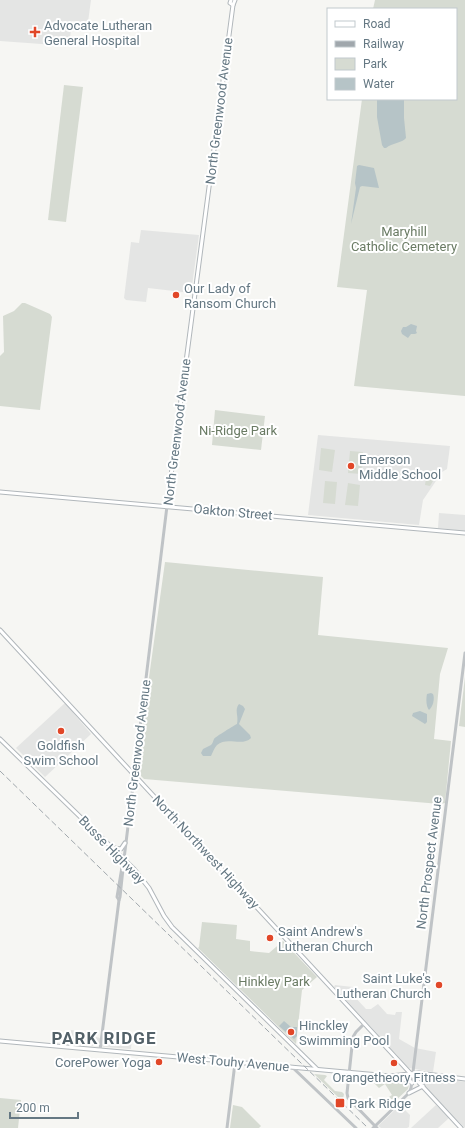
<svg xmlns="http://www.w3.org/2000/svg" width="465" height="1128" viewBox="0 0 465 1128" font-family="Roboto,sans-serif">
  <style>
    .built { fill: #e4e5e4 }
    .green { fill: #d6dbd2 }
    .water { fill: #b6c4c7 }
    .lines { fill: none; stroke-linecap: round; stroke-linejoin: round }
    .secondary-casing { stroke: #b1b7bb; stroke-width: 5 }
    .tertiary { stroke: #bfc3c6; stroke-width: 3 }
    .secondary { stroke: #fff; stroke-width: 3 }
    .rail { stroke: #a0a7ac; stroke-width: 1; stroke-dasharray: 6 3; stroke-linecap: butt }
    .poi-dot { fill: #e14728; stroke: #fff; stroke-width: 1.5 }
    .labels { text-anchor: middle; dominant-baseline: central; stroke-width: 4; stroke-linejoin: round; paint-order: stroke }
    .poi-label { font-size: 13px; fill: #657883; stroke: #fff; text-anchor: start }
    .street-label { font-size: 13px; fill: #657883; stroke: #fff }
    .park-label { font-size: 13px; fill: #6a7b64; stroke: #fff }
    .district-label { font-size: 17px; font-weight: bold; letter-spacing: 1px; fill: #536169; stroke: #fff }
  </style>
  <rect width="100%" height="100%" fill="#f6f6f3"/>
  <!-- built -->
  <g class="built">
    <polygon points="0,0 91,0 88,22 72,21 69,46 0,41"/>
    <polygon points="141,230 199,235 191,293 148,288 146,302 126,300 124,298 131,242 139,243"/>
    <polygon points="318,435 450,446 447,469 442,472 423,500 419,525 308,515"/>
    <polygon points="439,513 465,515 465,531 438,528"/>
    <polygon points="65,703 91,734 45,777 16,748"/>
    <polygon points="335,985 353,987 352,994 366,1009 371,1009 378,1004 387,1014 395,1015 396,1012 402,1012 399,1039 415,1048 436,1052 433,1072 409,1068 334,987"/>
    <polygon points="71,1030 92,1034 92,1036 100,1038 118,1040 119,1036 132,1037 131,1049 70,1044"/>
    <polygon points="423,1076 465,1082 465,1128 421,1082 420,1079 421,1077"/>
    <polygon points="400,1105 410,1115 409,1127 407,1128 381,1128 378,1126"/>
    <polygon points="436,1105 449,1118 438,1128 411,1128"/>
  </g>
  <!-- green -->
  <g class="green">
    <polygon points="375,0 465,0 465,396 354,386 367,290 337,287 362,99 456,99 456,9 373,9"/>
    <polygon points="64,85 83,87 66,222 48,220"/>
    <polygon points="22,303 25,303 50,314 52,317 40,410 0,406 0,356 4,352 3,316 14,311"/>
    <polygon points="215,410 265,416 261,450 212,445"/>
    <polygon points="321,448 335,450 332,472 319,470"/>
    <polygon points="350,451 363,452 361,474 348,473"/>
    <polygon points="427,472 438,473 430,486 425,485"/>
    <polygon points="325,481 337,482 335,504 323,503"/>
    <polygon points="348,483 360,485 358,506 345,505"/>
    <polygon points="165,562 323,577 318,635 448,648 440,674 434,739 451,741 445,803 440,804 144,779 136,771"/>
    <polygon points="465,677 465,727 459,726"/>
    <polygon points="202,922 237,925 236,939 250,941 250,951 269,953 283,941 317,977 302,990 296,1044 198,948 199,947"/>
    <polygon points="314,1074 325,1075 327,1076 324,1080 335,1091 342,1092 344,1094 343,1099 339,1098"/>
    <polygon points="370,1079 407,1081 409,1085 408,1089 394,1102 389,1097 392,1095 385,1084 379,1088"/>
    <polygon points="0,1098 21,1100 18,1128 0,1128"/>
    <polygon points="233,1105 242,1107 261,1126 259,1128 230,1128"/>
  </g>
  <!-- water -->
  <g class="water">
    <path d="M377 99H404V118L406 138C402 143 392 143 386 148H384L382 145 377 117Z"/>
    <polygon points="359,165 374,168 379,188 362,186 360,187 351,224 356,188 355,183 357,166"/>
    <polygon points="411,324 417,326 416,331 417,333 415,334 411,334 408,338 402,334 401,331 403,327 406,327"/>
    <path d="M431 693 433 694C435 698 433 707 429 710 426 707 426 698 427 694Z"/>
    <path d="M239 704 243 706 245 709 239 724 250 735 251 738C242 747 227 736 217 745 214 748 213 752 211 756H203L201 753 203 749 211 745C213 743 213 741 214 739 215 737 235 725 237 724 239 716 234 710 239 704Z"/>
    <polygon points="420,711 427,714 427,722 425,724 412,716 413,713"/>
    <polygon points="284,1021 291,1027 297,1027 297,1036 294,1039 279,1026"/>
  </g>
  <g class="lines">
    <defs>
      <g id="secondary">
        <polyline points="233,5 235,0"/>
        <polyline points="0,492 465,533"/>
        <polyline points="167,506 233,5 230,3 231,0"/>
        <polyline points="0,630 461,1128"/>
        <polyline points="0,739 134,869 149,888 164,916 172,927 317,1069"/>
        <polyline points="114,848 121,849 125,843"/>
        <polyline points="123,870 126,867 132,868"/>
        <polyline points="0,1041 390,1076 419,1073 465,1079"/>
        <polyline points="397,1077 410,1081 412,1083"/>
        <polyline points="409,1093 423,1086"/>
      </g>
    </defs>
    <!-- secondary casing -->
    <use href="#secondary" class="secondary-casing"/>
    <!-- tertiary -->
    <g class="tertiary">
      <polyline points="119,900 117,897 123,861"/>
      <polyline points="365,1023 356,1032 353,1037 347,1093 348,1098 377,1128"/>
      <polyline points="100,1050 119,900 120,897 124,859 167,506"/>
      <polyline points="292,1067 356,1128"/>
      <polyline points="227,1128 235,1063"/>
      <polyline points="373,1128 409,1093 411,1088 465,653"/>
    </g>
    <!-- secondary -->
    <use href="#secondary" class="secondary"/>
    <!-- rail -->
    <polyline class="rail" points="0,771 368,1128"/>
  </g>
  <!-- markers -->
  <g class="poi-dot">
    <path d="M33 26h4v4h4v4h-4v4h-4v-4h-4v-4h4z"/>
    <circle cx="176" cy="295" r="4"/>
    <circle cx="351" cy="466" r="4"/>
    <circle cx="61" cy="731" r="4"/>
    <circle cx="270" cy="938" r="4"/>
    <circle cx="439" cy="985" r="4"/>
    <circle cx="291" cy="1032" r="4"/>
    <circle cx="159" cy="1062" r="4"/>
    <circle cx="394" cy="1063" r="4"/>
    <rect x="335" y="1098" width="10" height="10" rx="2"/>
  </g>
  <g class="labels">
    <!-- poi labels -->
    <g class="poi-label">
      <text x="44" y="25">Advocate Lutheran<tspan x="44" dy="15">General Hospital</tspan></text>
      <text x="184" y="288">Our Lady of<tspan x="184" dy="15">Ransom Church</tspan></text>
      <text x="359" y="459">Emerson<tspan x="359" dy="15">Middle School</tspan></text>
      <text x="61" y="745" text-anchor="middle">Goldfish<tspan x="61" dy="15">Swim School</tspan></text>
      <text x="278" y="931">Saint Andrew's<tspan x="278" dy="15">Lutheran Church</tspan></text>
      <text x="431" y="978" text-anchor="end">Saint Luke's<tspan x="431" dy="15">Lutheran Church</tspan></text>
      <text x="299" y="1025">Hinckley<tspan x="299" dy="15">Swimming Pool</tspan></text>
      <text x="151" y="1062" text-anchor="end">CorePower Yoga</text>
      <text x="394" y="1077" text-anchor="middle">Orangetheory Fitness</text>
      <text x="349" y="1103">Park Ridge</text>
    </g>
    <!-- street labels -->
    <g class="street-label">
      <text transform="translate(219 111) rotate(-83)">North Greenwood Avenue</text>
      <text transform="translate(177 432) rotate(-83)">North Greenwood Avenue</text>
      <text transform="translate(233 512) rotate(5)">Oakton Street</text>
      <text transform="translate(137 753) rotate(-83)">North Greenwood Avenue</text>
      <text transform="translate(112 850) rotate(46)">Busse Highway</text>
      <text transform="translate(206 852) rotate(47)">North Northwest Highway</text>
      <text transform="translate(429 863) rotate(-83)">North Prospect Avenue</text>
      <text transform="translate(233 1062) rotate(5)">West Touhy Avenue</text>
    </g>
    <!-- park labels -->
    <g class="park-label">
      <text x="404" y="231">Maryhill<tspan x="404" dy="15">Catholic Cemetery</tspan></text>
      <text x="238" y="430">Ni-Ridge Park</text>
      <text x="274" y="981">Hinkley Park</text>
    </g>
    <!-- district labels -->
    <g class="district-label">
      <text x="104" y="1038">PARK RIDGE</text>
    </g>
  </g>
  <!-- legend -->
  <rect x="327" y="8" width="130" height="92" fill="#ffffff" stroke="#c1c9cd"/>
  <rect x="335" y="21" width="20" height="6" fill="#ffffff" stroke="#c1c9cd"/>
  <text x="363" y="28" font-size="12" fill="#657883">Road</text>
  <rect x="335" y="41" width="20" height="6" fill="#a0a7ac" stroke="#c1c9cd"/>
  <text x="363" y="48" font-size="12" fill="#657883">Railway</text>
  <rect x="335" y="58" width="20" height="12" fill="#d6dbd2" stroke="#c1c9cd"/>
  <text x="363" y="68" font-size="12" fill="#657883">Park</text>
  <rect x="335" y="78" width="20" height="12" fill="#b6c4c7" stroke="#c1c9cd"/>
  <text x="363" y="88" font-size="12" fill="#657883">Water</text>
  <!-- scale -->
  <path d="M10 1112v6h68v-6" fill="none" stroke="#657883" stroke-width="2"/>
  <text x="16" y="1112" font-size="12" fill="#657883" stroke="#ffffff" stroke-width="3" paint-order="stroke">200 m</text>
</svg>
